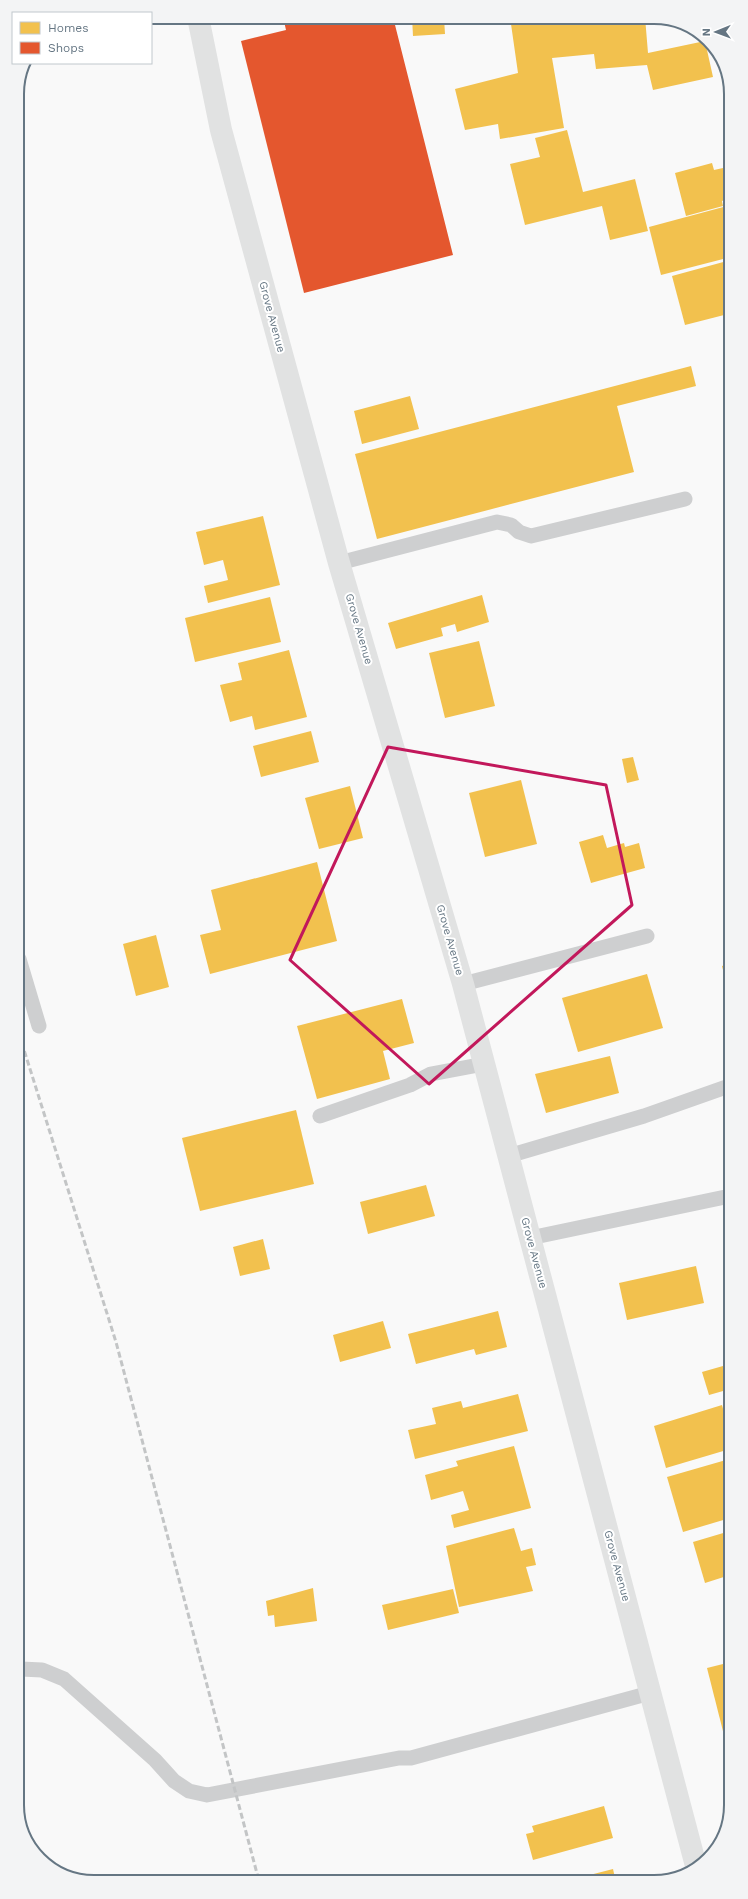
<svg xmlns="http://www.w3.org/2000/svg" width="748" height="1899" viewBox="0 0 748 1899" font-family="'Work Sans',sans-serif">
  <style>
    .homes { fill: #f2c14e }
    .shops { fill: #e4572e }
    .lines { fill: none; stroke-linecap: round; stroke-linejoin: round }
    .service { stroke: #cecfd0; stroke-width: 15 }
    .secondary { stroke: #e1e2e2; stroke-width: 22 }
    .rail { stroke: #c3c5c6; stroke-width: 3; stroke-dasharray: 6 3; stroke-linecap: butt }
    .marked { fill: none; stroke: #c2185b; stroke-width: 3; stroke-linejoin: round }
    .labels { text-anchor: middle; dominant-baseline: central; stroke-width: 4; stroke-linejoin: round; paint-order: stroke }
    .street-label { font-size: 11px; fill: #657683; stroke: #fff }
    .rim { fill: none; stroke: #657683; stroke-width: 2 }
  </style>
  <rect width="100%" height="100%" fill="#f9f9f9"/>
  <!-- homes -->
  <g class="homes">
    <polygon points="412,17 444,17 445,34 413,36"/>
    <polygon points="510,17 645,17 648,53 705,41 713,77 653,90 647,65 596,69 594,54 552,58 564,128 500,139 498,124 465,130 455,89 518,73"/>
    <polygon points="567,130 583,192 635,179 648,231 610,240 602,206 525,225 510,164 540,157 535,138"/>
    <polygon points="712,163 714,170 723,168 727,186 727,199 722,201 723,206 686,216 675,173"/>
    <polygon points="727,206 727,258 661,275 649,227"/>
    <polygon points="727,261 728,314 685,325 672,276"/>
    <polygon points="691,366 696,386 617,406 634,472 377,539 355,454"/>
    <polygon points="410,396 419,429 362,444 354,411"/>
    <polygon points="263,516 280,585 208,603 204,586 228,580 223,560 204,565 196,532"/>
    <polygon points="482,595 489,622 457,632 455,624 441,628 443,636 396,649 388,623"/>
    <polygon points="270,597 281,642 195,662 185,618"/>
    <polygon points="479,641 495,706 445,718 429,653"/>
    <polygon points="289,650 307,717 255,730 252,716 230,722 220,685 242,680 238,663"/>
    <polygon points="311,731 319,762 261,777 253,746"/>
    <polygon points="633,757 639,780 627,783 622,759"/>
    <polygon points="521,780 537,844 485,857 469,793"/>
    <polygon points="350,786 363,838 319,849 305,798"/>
    <polygon points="729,829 729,846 727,846 724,831"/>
    <polygon points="603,835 607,848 624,843 625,847 639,843 645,868 591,883 579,842"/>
    <polygon points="317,862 337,941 210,974 200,935 221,930 211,890"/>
    <polygon points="156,935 169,987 136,996 123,944"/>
    <polygon points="729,964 729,993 722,966"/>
    <polygon points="647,974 663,1028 578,1052 562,998"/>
    <polygon points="402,999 414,1043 383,1051 390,1079 317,1099 297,1026"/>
    <polygon points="610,1056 619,1093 546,1113 535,1074"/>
    <polygon points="296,1110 314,1184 200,1211 182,1138"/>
    <polygon points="426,1185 435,1216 368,1234 360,1202"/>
    <polygon points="263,1239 270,1269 240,1276 233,1247"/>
    <polygon points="696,1266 704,1303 627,1320 619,1283"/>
    <polygon points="498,1311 507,1347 476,1355 474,1349 416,1364 408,1334"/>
    <polygon points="383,1321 391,1348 340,1362 333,1335"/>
    <polygon points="730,1364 730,1389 709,1395 702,1372"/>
    <polygon points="518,1394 528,1431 415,1459 408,1430 436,1424 432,1408 461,1401 463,1408"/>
    <polygon points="722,1405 730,1434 730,1449 666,1468 654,1426"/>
    <polygon points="514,1446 531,1508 454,1528 451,1515 469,1510 463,1491 431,1500 425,1475 458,1466 456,1461"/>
    <polygon points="726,1460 730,1474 730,1518 683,1532 667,1477"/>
    <polygon points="514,1528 521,1551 532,1548 536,1565 526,1567 533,1591 459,1607 446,1546"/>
    <polygon points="730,1531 730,1575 705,1583 693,1542"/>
    <polygon points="313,1588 317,1621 275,1627 274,1615 268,1616 266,1601"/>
    <polygon points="453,1589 459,1613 388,1630 382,1605"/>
    <polygon points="731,1662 731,1746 727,1747 707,1668"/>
    <polygon points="604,1806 613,1838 533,1860 526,1834 534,1832 532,1826"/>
    <polygon points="613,1869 615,1878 578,1879 578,1878"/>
  </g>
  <!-- shops -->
  <polygon class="shops" points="283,17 393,17 453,255 304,293 241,41 286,30"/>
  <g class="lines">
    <!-- service -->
    <g class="service">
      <polyline points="339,563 497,522 511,525 519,532 531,536 685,499"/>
      <polyline points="19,959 39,1026"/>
      <polyline points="463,984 647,936"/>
      <polyline points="320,1116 410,1085 431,1074 484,1064"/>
      <polyline points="508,1156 644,1116 729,1086"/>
      <polyline points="530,1238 730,1196"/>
      <polyline points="21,1669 42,1670 64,1679 155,1760 174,1781 189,1791 207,1795 399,1758 411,1758 650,1693"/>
    </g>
    <!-- secondary -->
    <polyline class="secondary" points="198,17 221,130 339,563 463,984 696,1866"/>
    <!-- rail -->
    <polyline class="rail" points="19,1034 116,1342 259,1881"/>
  </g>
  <!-- marked area -->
  <path class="marked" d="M388 747 606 785 632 905 429 1084 290 960Z"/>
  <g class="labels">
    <!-- street labels -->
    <g class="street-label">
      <text transform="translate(272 317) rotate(75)">Grove Avenue</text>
      <text transform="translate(359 629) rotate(74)">Grove Avenue</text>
      <text transform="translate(450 940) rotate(74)">Grove Avenue</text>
      <text transform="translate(534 1253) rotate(75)">Grove Avenue</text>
      <text transform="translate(617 1566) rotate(75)">Grove Avenue</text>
    </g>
  </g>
  <!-- crop -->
  <path d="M0 0H748V1899H0ZM94 24H654A70 70 0 0 1 724 94V1805A70 70 0 0 1 654 1875H94A70 70 0 0 1 24 1805V94A70 70 0 0 1 94 24Z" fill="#f3f4f5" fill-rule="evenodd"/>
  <path class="rim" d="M94 24H654A70 70 0 0 1 724 94V1805A70 70 0 0 1 654 1875H94A70 70 0 0 1 24 1805V94A70 70 0 0 1 94 24Z"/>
  <!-- legend -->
  <rect x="12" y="12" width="140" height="52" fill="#ffffff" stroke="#c1c8cd"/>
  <rect x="20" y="22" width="20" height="12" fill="#f2c14e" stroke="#c1c8cd"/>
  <text x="48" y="32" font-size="12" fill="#657683">Homes</text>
  <rect x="20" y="42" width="20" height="12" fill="#e4572e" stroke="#c1c8cd"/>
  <text x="48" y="52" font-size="12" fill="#657683">Shops</text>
  <!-- north arrow -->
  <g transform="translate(716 32) rotate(269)" stroke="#ffffff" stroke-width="3" paint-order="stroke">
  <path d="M0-3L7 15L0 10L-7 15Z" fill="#657683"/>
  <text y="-6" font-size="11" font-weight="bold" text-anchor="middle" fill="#657683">N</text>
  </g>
</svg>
